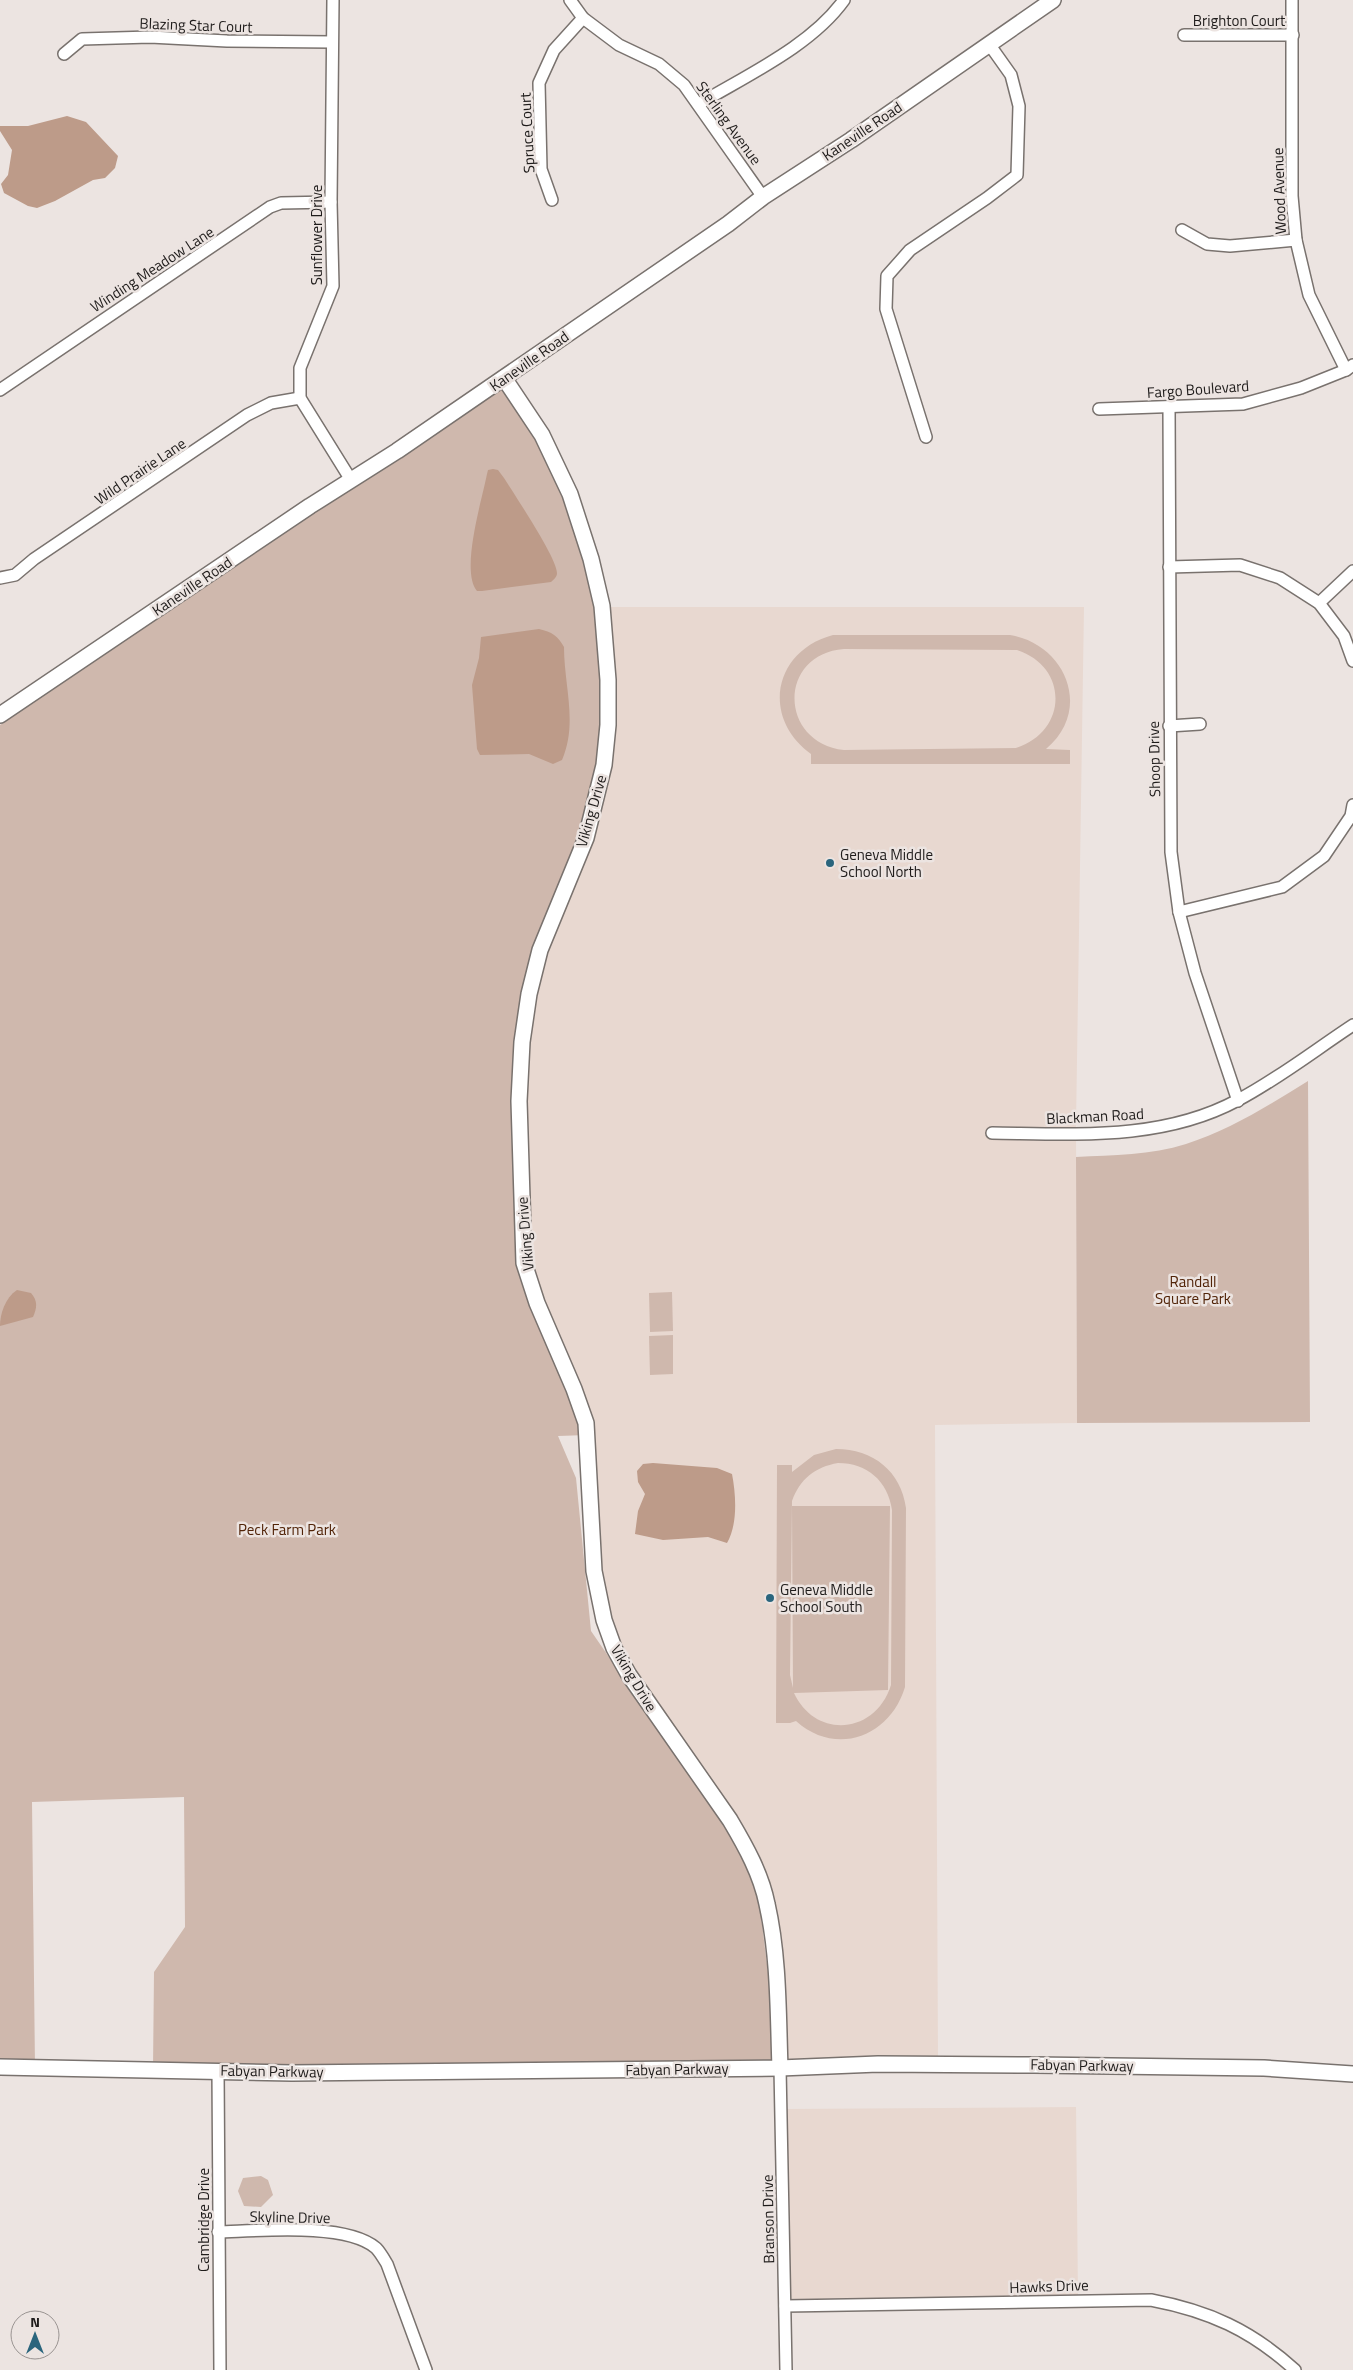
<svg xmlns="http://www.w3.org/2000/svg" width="1353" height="2370" viewBox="0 0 1353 2370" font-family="'Titillium Web',sans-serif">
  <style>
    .built { fill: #e8d8d0 }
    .green { fill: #cfb8ad; fill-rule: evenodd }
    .water { fill: #bd9b89 }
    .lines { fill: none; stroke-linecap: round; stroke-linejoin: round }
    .street-casing { stroke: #79726e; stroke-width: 14 }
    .secondary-casing { stroke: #79726e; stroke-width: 18 }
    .street { stroke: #fff; stroke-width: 11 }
    .secondary { stroke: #fff; stroke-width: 15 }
    .poi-dot { fill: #2a657d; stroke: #ece4e1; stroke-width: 2 }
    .labels { text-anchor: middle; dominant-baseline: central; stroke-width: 5; stroke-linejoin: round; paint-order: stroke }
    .street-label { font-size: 15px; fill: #1f1c1b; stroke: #ece4e1 }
    .poi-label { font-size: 15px; fill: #1f1c1b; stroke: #ece4e1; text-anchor: start }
    .park-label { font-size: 15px; fill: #512307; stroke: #ece4e1 }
  </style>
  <rect width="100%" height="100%" fill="#ece4e1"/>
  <!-- built -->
  <g class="built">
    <polygon points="610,607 1084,607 1076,1125 1077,1423 935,1425 938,2061 785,2061 777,1933 635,1678 609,1626 598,1569 594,1428 585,1399 531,1272 526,1214 527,1044 538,982 567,895 612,661"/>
    <polygon points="1076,2107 1078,2296 789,2300 786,2109"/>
  </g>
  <!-- green -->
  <g class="green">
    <polygon points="504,378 542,435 602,606 604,765 564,889 522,1042 524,1263 587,1435 558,1436 576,1478 591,1631 755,1869 780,2068 153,2069 154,1972 185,1927 184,1797 32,1802 35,2068 0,2067 0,725 351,480"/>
    <path d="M833 635H1010C1066 644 1093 710 1046 749L1070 750V764H811V754C761 718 773 651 833 635ZM844 649 1017 650C1069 667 1068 731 1016 748L844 750C778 742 778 654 844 649Z"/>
    <path d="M1308 1081 1310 1422 1077 1423 1076 1157C1113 1155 1151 1155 1186 1144 1230 1130 1269 1105 1308 1081Z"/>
    <polygon points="672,1292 673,1331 650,1332 649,1293"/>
    <polygon points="673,1335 673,1374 650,1375 649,1336"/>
    <path d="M836 1449C873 1449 901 1471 906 1508L905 1687C890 1737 836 1757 796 1721L790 1723H776L777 1465H792V1472L814 1455ZM838 1463C867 1463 888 1481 892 1510L891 1685C876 1734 816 1740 794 1693L888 1690 890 1506H792L793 1688 790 1675 792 1501C800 1479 815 1467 838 1463Z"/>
    <polygon points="261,2176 268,2180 273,2195 261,2207 244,2206 238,2191 243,2178"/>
  </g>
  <!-- water -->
  <g class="water">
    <polygon points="67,116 86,122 118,156 115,168 105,178 93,180 55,201 37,208 28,206 4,193 1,184 8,175 12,150 0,131 0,126 28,126"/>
    <path d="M493 469 498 470 504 478C514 494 557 558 557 573 557 577 554 579 551 582L482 591H477C460 571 482 500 487 474L488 470Z"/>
    <path d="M539 629C552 632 558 636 564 647 564 686 578 723 562 760L553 764 529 754 480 755 477 749 472 685 479 658 481 637Z"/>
    <path d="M17 1290 31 1293C38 1301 37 1308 33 1317L0 1326C0 1314 5 1298 17 1290Z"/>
    <path d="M653 1463 717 1468 732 1474C736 1495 738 1524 727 1543L708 1537 663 1540 635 1534 638 1511 645 1494 638 1482 637 1471 643 1464Z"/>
  </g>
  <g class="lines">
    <defs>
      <g id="street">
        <polyline points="333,0 331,202 333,286 300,368 300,398 351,480"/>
        <polyline points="570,0 583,18 619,45 659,64 684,85 763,197"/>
        <polyline points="1292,0 1292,196 1296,240 1309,295 1346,370"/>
        <polyline points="1184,35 1293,35"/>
        <polyline points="64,54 82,39 150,37 227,41 332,42"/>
        <path d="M699 104C747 75 811 46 844 0"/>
        <polyline points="552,200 541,169 539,83 554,50 583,18"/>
        <polyline points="1182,230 1207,244 1230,246 1296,240"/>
        <polyline points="0,390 270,207 281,203 331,202"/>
        <polyline points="1169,407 1171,852 1179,912 1195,973 1238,1101"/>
        <polyline points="1099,409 1243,404 1301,388 1346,370 1353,365"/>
        <polyline points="926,437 886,309 887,276 910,250 987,198 1017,175 1019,106 1011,75 989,44"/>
        <polyline points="1169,567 1240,565 1280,578 1319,603 1344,636 1353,661"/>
        <polyline points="0,578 15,575 34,559 247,415 271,403 300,398"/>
        <polyline points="1319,603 1353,571"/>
        <polyline points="1169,726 1200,724"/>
        <polyline points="1179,912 1282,887 1324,856 1351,816 1353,805"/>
        <path d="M992 1133C1075 1134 1162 1141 1238 1100 1278 1079 1315 1050 1353 1025"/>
        <polyline points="780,2068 786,2370"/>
        <polyline points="218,2070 220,2370"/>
        <path d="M218 2232C256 2231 346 2222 376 2248 380 2252 384 2259 387 2264L426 2370"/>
        <path d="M785 2306 1151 2300C1209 2311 1251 2330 1295 2370"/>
      </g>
      <g id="secondary">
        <path d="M504 378 542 435 570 494 591 559 602 606 608 680V725L604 765 586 838 540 950 529 994 522 1042 519 1101 524 1263 537 1303 574 1389 586 1423 594 1571 604 1620 614 1648 629 1675 730 1820C746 1847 761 1874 767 1904 779 1957 778 2014 780 2068"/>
        <polyline points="0,715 310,506 397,451 728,224 763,197 851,140 1053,0"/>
        <polyline points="0,2067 292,2073 780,2068 878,2064 1034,2065 1264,2068 1353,2074"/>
      </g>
    </defs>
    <!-- street casing -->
    <use href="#street" class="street-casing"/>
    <!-- secondary casing -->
    <use href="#secondary" class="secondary-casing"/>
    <!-- street -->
    <use href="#street" class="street"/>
    <!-- secondary -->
    <use href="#secondary" class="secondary"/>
  </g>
  <!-- markers -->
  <g class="poi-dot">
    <circle cx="830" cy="863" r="5"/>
    <circle cx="770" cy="1598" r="5"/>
  </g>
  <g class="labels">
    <!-- street labels -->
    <g class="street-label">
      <text x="1239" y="20">Brighton Court</text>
      <text transform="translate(196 25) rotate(2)">Blazing Star Court</text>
      <text transform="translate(729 123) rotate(54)">Sterling Avenue</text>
      <text transform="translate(862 131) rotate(-34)">Kaneville Road</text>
      <text transform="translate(527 133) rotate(-93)">Spruce Court</text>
      <text transform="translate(1279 191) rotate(-92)">Wood Avenue</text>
      <text transform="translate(316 235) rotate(-90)">Sunflower Drive</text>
      <text transform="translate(152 269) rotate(-33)">Winding Meadow Lane</text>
      <text transform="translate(529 361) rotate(-35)">Kaneville Road</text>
      <text transform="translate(1198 389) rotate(-4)">Fargo Boulevard</text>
      <text transform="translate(140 471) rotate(-34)">Wild Prairie Lane</text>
      <text transform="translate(192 586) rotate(-34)">Kaneville Road</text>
      <text transform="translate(1154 759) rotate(-91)">Shoop Drive</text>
      <text transform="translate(591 811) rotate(-74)">Viking Drive</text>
      <text transform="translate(1095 1116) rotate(-3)">Blackman Road</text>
      <text transform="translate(525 1234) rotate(-95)">Viking Drive</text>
      <text transform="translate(634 1678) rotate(59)">Viking Drive</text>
      <text transform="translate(1082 2065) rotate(1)">Fabyan Parkway</text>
      <text transform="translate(677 2069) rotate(-1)">Fabyan Parkway</text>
      <text transform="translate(272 2071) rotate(1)">Fabyan Parkway</text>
      <text transform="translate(290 2217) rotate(1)">Skyline Drive</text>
      <text transform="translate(768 2219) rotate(-91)">Branson Drive</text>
      <text transform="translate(203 2220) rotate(-90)">Cambridge Drive</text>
      <text transform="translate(1049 2286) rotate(-2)">Hawks Drive</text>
    </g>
    <!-- poi labels -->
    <g class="poi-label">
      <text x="840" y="854">Geneva Middle<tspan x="840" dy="17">School North</tspan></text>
      <text x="780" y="1589">Geneva Middle<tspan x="780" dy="17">School South</tspan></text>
    </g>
    <!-- park labels -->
    <g class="park-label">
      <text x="1193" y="1281">Randall<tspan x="1193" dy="17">Square Park</tspan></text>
      <text x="287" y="1529">Peck Farm Park</text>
    </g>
  </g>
  <!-- north arrow -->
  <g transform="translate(35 2335)"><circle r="24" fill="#ece4e1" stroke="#9a9492"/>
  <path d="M0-4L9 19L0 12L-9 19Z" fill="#2a657d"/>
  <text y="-8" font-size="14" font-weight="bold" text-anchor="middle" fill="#1f1c1b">N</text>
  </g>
</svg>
